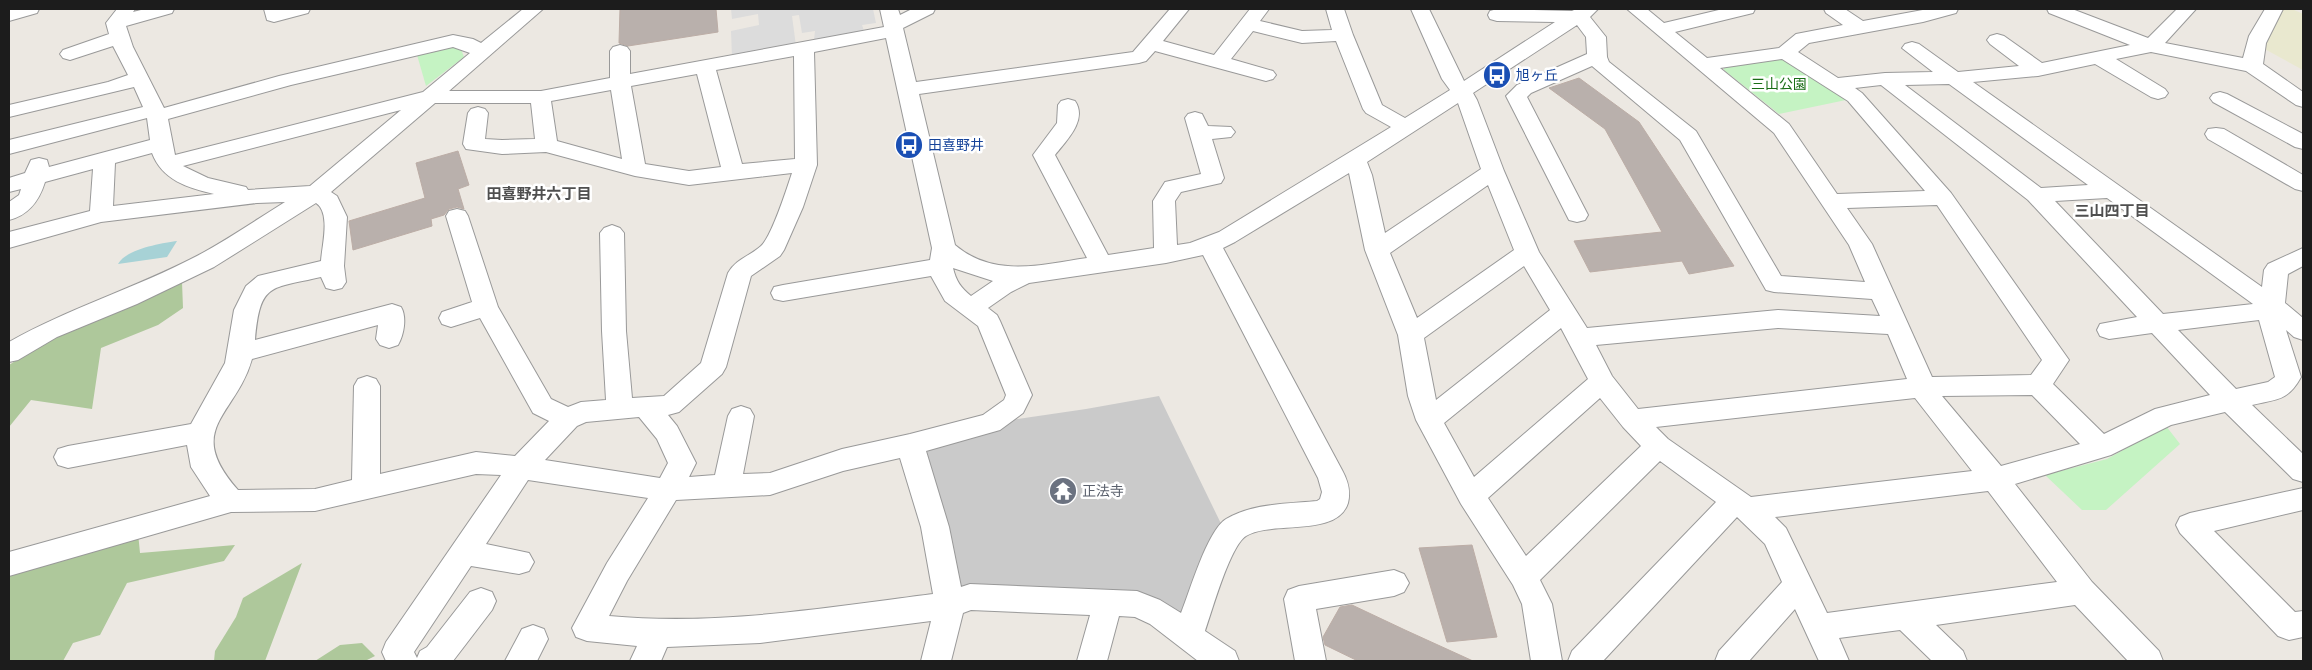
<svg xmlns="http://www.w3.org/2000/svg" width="2312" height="670" viewBox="0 0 2312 670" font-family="'Space Grotesk','Noto Sans JP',sans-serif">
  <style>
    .religious { fill: #cacaca }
    .farmland { fill: #e9e8cf }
    .forest { fill: #aec89b }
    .park { fill: #c5f3c3 }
    .parking { fill: #dcdcdc }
    .water { fill: #a7d2d6 }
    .building { fill: #b9b0ac; stroke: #bcada6 }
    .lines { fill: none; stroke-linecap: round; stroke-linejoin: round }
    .minor-casing { stroke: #999; stroke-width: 2 }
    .minor { fill: #fff; fill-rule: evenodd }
    .labels { text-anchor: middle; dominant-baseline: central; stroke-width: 5; stroke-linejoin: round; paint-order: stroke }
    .transit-label { font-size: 14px; fill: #164399; stroke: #fff; text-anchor: start }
    .park-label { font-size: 14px; fill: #1a6e16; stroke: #fff }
    .worship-label { font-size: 14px; fill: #5b616d; stroke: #fff; text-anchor: start }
    .neighbourhood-label { font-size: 15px; font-weight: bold; fill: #4f4f4f; stroke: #fff }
  </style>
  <rect width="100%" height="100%" fill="#ece8e2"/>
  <!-- religious -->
  <polygon class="religious" points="1159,396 1227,536 1188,636 1137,604 950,605 910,445 991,423 1086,409"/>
  <!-- farmland -->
  <polygon class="farmland" points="2280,9 2292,9 2303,14 2303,70 2261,47"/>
  <!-- forest -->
  <g class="forest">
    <polygon points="182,282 183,308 158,325 101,348 92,409 31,400 9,427 9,365 51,338"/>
    <polygon points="138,533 140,553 235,545 224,561 127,583 100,635 73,643 63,661 9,661 9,575"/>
    <polygon points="302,563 265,661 214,661 215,651 236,617 243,598"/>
    <polygon points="362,643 375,656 365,661 315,661 340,645"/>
  </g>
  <!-- park -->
  <g class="park">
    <polygon points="454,46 461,49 464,57 426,86 417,55"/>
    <polygon points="1779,58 1786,61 1846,100 1779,114 1724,70 1724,66"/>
    <polygon points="2166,426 2180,444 2106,510 2082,510 2045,475 2107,459"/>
  </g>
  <!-- parking -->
  <polygon class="parking" points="731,9 873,9 876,23 862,25 864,31 814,40 815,31 802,33 799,15 792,16 796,46 732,57 731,31 759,25 758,14 732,19"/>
  <!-- water -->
  <path class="water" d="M177 241 167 257 118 264C126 249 162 243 177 241Z"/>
  <!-- building -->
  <g class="building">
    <polygon points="620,9 716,9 718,32 628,46 619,43"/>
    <polygon points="1579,78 1639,122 1734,266 1689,274 1682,261 1590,272 1574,241 1662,232 1605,129 1549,88"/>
    <polygon points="458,151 469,185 458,189 464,209 457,207 449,209 444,215 431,219 432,226 353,250 349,221 425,198 416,163"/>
    <polygon points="1472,545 1497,637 1447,642 1419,548"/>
    <polygon points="1352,605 1405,630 1473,661 1358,661 1325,645 1323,637 1340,607"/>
  </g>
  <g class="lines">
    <defs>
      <g id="minor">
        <polygon points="9,9 39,9 37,13 9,21"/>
        <path d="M117 9H135L133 12 145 9H174L172 13 126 26 133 47 164 108 279 76 453 35 473 39 481 43 523 9H543L449 91H541L610 78V51L613 47 620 45 627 47 630 51V74L884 27 880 9H898L900 15 912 9H935L933 13 903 28 916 82 1133 52 1170 9H1189L1163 41 1214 55 1250 9H1269L1260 21 1302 31 1332 30 1326 9H1344L1353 35 1382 105 1405 118 1450 90 1442 79 1411 9H1429L1464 81 1555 22 1497 21 1490 19 1488 15 1490 11 1497 9 1572 11 1576 9H1598L1590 17 1606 37 1607 57 1609 62 1696 131 1781 276 1865 282 1849 245 1774 133 1627 9H1647L1664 23 1723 9H1755L1753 13 1675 32 1707 58 1779 48 1796 34 1843 25 1826 13 1824 9H1845L1863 21 1928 9H1958L1956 13 1923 22 1809 43 1798 52 1838 78 1885 73 1933 72 1902 48 1905 44 1912 42 1919 44 1958 72 2019 66 1990 44 1987 40 1990 36 1997 34 2004 36 2042 63 2130 45 2049 13 2047 9H2072L2148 38 2177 9H2196L2165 43 2243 58 2249 36 2265 9H2283L2266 43 2263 64 2303 92V107L2296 105 2246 71 2151 52 2116 59 2165 89 2168 93 2165 97 2158 99 2151 97 2095 64 2038 76 1973 82 2262 287 2264 270 2268 264 2303 248V266L2288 274 2285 303 2303 318V340L2294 337 2286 330 2301 377C2288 401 2277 399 2252 405L2303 454V482L2293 479 2225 412 2171 425 2111 455 2015 484 2092 582 2159 651 2163 661H2128L2075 605 1936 625 1963 651 1967 661H1932L1900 630 1839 638 1849 661H1819L1795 609 1749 661H1715L1719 651 1782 582 1765 544 1737 517 1603 661H1568L1572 651 1716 502 1660 461 1540 580 1552 604 1562 661H1531L1522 604 1513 585 1461 504 1416 420 1408 396 1398 335 1365 250 1349 173 1235 242 1223 248 1342 470C1348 481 1351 491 1348 503 1337 538 1272 520 1246 536 1230 546 1212 611 1205 631L1235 651 1239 661H1198L1150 624 1135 617 1119 616 1107 661H1077L1090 615 971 610 963 613 951 661H921L931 621 760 643 667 647 661 661H630L637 646 587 641 576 637 572 628 607 563 648 498 528 480 486 544 529 553 534 562 529 571 519 574 471 566 414 652 417 658 420 651 427 647 470 592 481 588 492 592 496 601 492 610 453 661H386L382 652 386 642 501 475 476 474 315 511 231 512 9 576V552L210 496 191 467 187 445 68 468 58 465 54 457 58 449 68 446 191 424 225 363 234 310 246 286 258 276 321 261C322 245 331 213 316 203L214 267 137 304 57 337 18 360 9 362V342C69 308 136 288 197 256 227 240 256 220 285 202L257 203 101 222 9 248V232L90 211 93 169 45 182C39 201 29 215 9 220V202L19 195 21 189 9 192V178L25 173 31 160 39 158 47 160 49 167 150 140 147 118 9 154V140L143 107 134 87 9 117V105L108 82 128 75 113 46 70 60 63 58 60 54 63 50 109 34 106 23ZM1577 25 1586 37 1587 54 1517 85 1506 96 1569 220 1577 222 1585 220 1588 215 1527 97 1531 93 1592 66 1680 140 1766 290 1774 292 1872 299 1880 316 1778 310 1587 328 1539 252 1504 171 1477 100 1473 93ZM1253 31 1302 43 1336 41 1363 109 1366 113 1391 127 1219 232 1190 243 1177 245 1175 201 1181 192 1221 183 1224 178 1212 139 1231 137 1235 132 1231 127 1208 126 1202 114 1195 112 1188 114 1185 118 1201 174 1165 182 1153 201 1154 248 1108 255 1055 155C1066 141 1088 120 1075 101L1068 99 1061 101 1058 105 1057 123 1033 155 1087 258C1040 265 994 278 955 245L919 94 1139 63 1146 61 1155 51 1266 81 1273 79 1276 75 1273 71 1231 59ZM886 38 932 248 930 260 783 285 774 287 771 293 774 299 783 301 931 276 945 301 978 326 1006 395 1004 400 983 415 910 434 842 449 770 473 743 474 754 416 750 409 741 406 732 409 728 416 715 475 689 477 696 463 677 426 668 415 679 412 722 374 726 367 751 276 780 256 784 250 803 207 817 165 814 52ZM453 47 470 53 423 92 175 155 168 119 291 85ZM794 56 795 159 742 164 716 70ZM1782 59 1848 101 1925 191 1837 194 1789 124 1720 68ZM697 74 721 167 689 171 645 164 631 86ZM1949 84 2088 185 2041 188 1905 85ZM1881 85 2028 200 2137 317 2100 324 2097 330 2100 336 2109 339 2152 333 2210 395 2155 409 2104 434 2053 384 2069 360 1951 193 1862 93 1855 88ZM611 90 622 159 557 141 551 101ZM435 103H531L535 139 502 140 485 139 488 113 485 109 478 107 471 109 468 113 463 144 466 149 502 154 546 152 635 176 689 185 792 173C787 188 772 236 761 246 750 256 736 259 728 273L701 363 664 396 632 398 626 331 624 233 620 228 612 225 604 228 600 233 602 331 606 400 581 402 568 407 551 399 498 307 468 216 465 211 457 209 449 211 446 216 472 302 442 312 439 318 442 324 451 327 480 318 533 413 549 421 515 456 476 452 380 474V386L376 379 367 376 358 379 354 386 352 480 315 489 238 490C183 428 236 416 252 359L378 325 376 339 380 345 389 348 398 345C404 335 407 317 401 307L392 304 255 340C260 282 270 289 321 277L326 288 334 290 342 288 346 282 344 266 347 217 337 196 331 192ZM1458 103 1481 169 1385 233 1372 175 1367 162ZM401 110 310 186 248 190 246 187 208 178 183 166ZM152 153C162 180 188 188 214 194L113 206 115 163ZM1488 185 1514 250 1417 318 1390 253ZM2107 198 2253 304 2163 314 2055 201ZM1937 205 2042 360 2031 375 1932 377 1872 244 1847 208ZM1203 255 1318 478 1322 492 1320 499 1317 501C1287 504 1253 503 1226 519 1207 531 1190 591 1181 613L1160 600 1137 591 970 584 961 587 949 527 926 451 1000 430 1023 413 1032 395 1000 321 997 315 988 308 1011 292 1029 283 1166 263ZM1524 266 1550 310 1436 400 1424 338ZM953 268 993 281 971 296C961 288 956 281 953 268ZM2259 320 2275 377 2268 382 2236 389 2178 330ZM1561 328 1588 379 1474 477 1444 423ZM1778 328 1888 334 1907 379 1638 409 1612 376 1596 345ZM2032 395 2080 444 2001 466 1942 396ZM1600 398 1623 427 1641 446 1526 556 1488 498ZM1915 398 1972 471 1751 497 1668 439 1656 427ZM639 417 657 439 668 463 660 478 545 460 577 426 586 422ZM900 458 921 527 933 594C823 608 720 626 609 616L627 581 676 500 770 495 843 471ZM1988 491 2057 582 1827 613 1786 528 1775 517Z"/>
        <polygon points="264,9 310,9 308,13 274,22 267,20"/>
        <polygon points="2220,92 2227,94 2303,134 2303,149 2295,147 2213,102 2210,98 2213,94"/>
        <polygon points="2216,128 2224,129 2303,175 2303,191 2295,189 2208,139 2205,134 2208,129"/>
        <polygon points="2303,488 2303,510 2214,531 2295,612 2303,611 2303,637 2289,640 2278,636 2180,533 2176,525 2180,517 2190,513"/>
        <polygon points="1394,570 1404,574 1409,583 1404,592 1394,596 1316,609 1326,661 1295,661 1284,599 1288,590 1299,586"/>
        <polygon points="533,625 544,629 548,639 537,661 505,661 522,629"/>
      </g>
    </defs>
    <!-- minor casing -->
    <use href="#minor" class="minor-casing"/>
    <!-- minor -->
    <use href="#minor" class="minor"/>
  </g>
  <!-- icons -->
  <defs>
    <symbol id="bus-disc" viewBox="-11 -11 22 22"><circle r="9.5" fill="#1a4fb4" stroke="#fff"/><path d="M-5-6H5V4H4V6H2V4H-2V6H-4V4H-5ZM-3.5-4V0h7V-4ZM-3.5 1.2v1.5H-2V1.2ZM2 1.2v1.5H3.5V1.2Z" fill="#fff"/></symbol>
    <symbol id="temple-disc" viewBox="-11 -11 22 22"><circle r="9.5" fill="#6b7280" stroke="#fff"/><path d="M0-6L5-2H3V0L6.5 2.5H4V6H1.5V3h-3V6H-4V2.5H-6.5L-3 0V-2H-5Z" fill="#fff"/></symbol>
  </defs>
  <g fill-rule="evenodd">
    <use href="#bus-disc" x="1481" y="59" width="32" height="32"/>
    <use href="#bus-disc" x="893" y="129" width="32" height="32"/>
    <use href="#temple-disc" x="1047" y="475" width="32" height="32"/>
  </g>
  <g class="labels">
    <!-- transit labels -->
    <g class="transit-label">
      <text x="1516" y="75">旭ヶ丘</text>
      <text x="928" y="145">田喜野井</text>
    </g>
    <!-- park labels -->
    <g class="park-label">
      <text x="1779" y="84">三山公園</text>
    </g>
    <!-- worship labels -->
    <g class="worship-label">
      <text x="1082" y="491">正法寺</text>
    </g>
    <!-- neighbourhood labels -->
    <g class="neighbourhood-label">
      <text x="539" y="193">田喜野井六丁目</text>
      <text x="2112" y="210">三山四丁目</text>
    </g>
  </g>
  <!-- border -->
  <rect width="2312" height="670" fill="none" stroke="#1c1c1c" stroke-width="20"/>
</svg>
